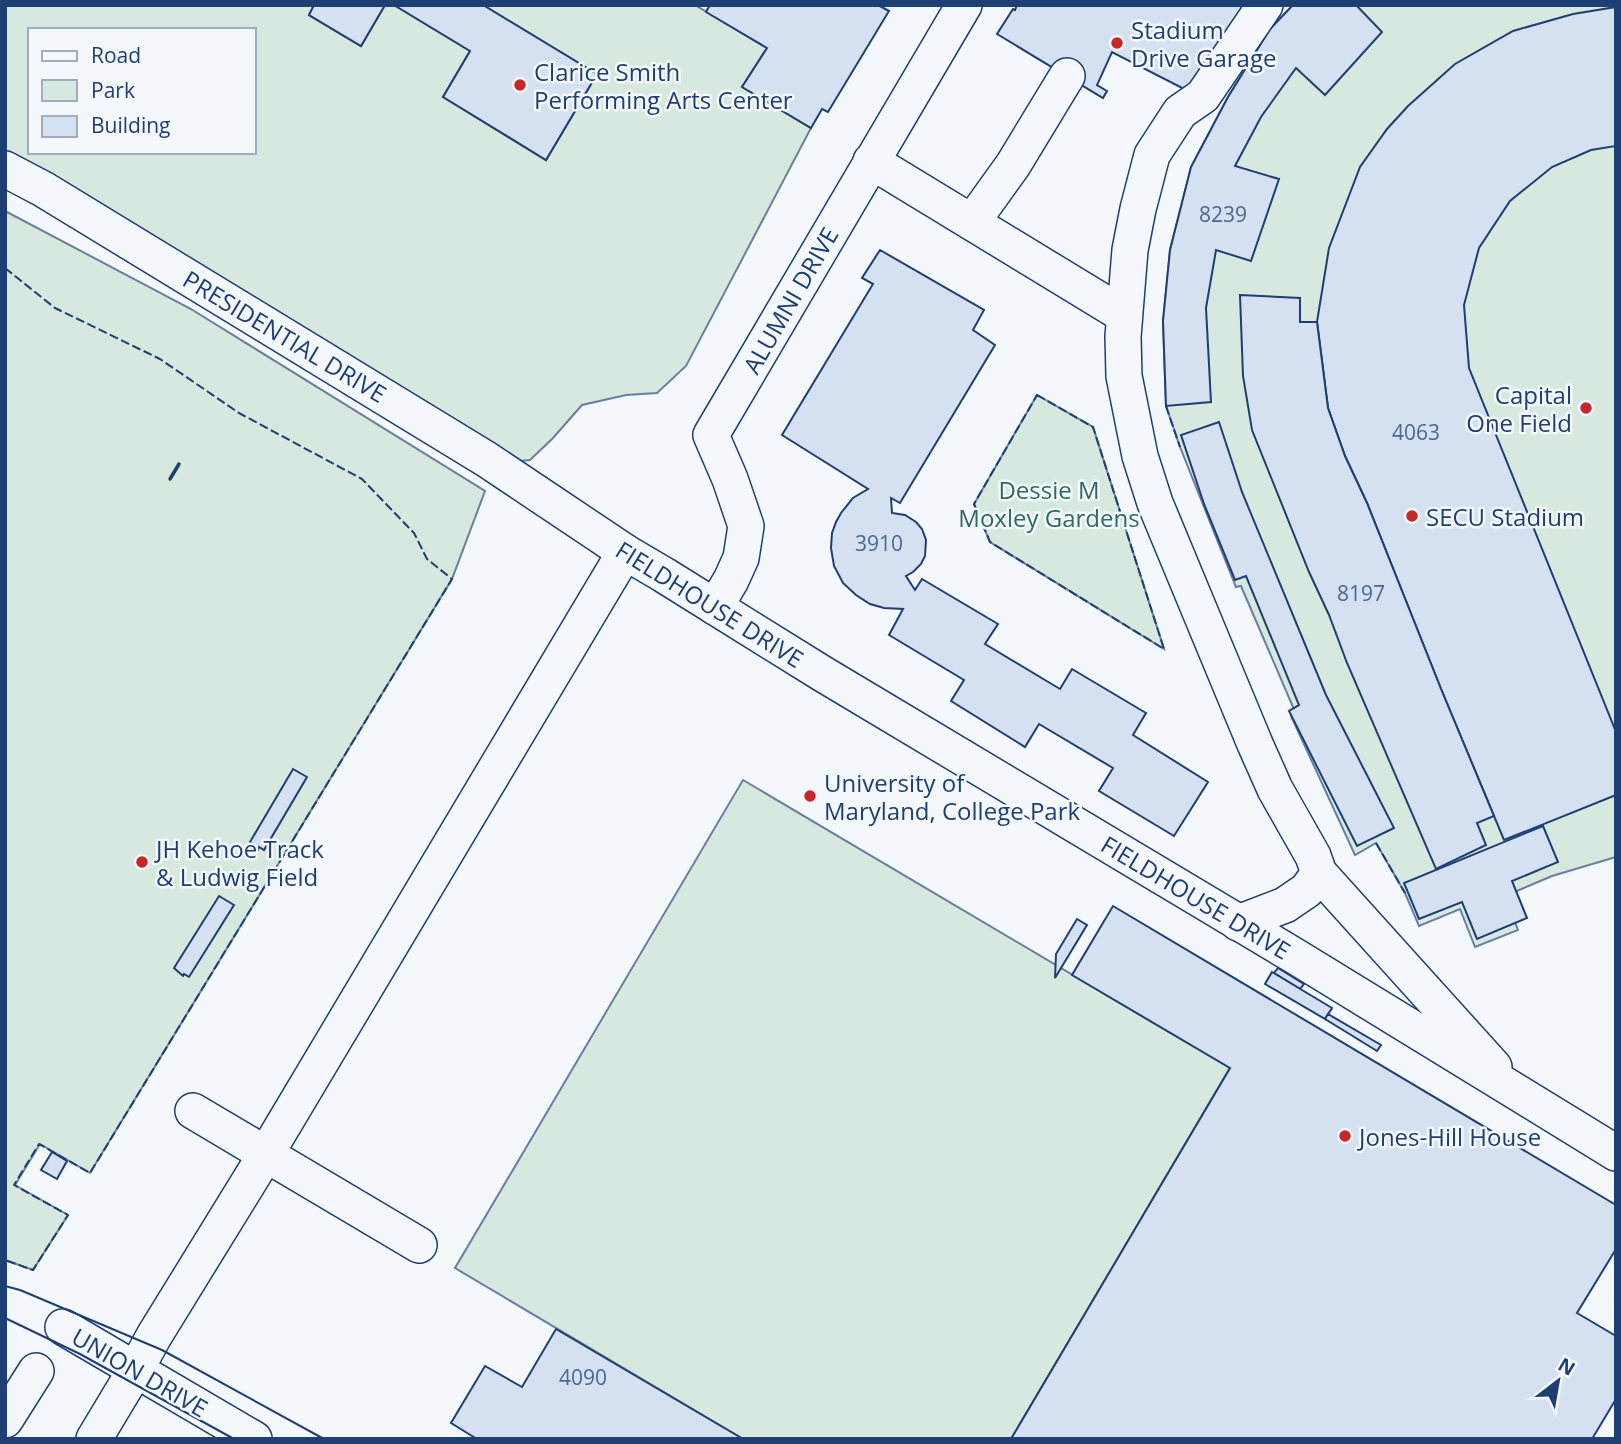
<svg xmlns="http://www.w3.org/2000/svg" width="1621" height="1444" viewBox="0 0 1621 1444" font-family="'Open Sans',sans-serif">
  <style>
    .green { fill: #d7e8df; stroke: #687fa3; stroke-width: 2; fill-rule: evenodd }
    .building { fill: #d5e0f0; stroke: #1d3f73; stroke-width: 2 }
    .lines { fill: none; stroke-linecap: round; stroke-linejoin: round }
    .minor-casing { stroke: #1d3f73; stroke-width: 38 }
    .minor { stroke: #f4f7fb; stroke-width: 35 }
    .tram { stroke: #1d3f73; stroke-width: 2 }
    .fence { stroke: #1d3f73; stroke-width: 2; stroke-dasharray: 9 3.5; stroke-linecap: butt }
    .wall { stroke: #1d3f73; stroke-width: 3.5 }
    .poi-dot { fill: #c62828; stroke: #f4f7fb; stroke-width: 2.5 }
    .labels { text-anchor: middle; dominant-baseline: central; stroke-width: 5; stroke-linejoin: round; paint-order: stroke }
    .number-label { font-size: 21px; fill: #4b6792 }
    .poi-label { font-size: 24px; fill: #1d3f73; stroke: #f4f7fb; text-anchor: start }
    .street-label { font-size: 24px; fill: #1d3f73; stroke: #f4f7fb }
    .park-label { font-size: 24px; fill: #2c6c60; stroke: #f4f7fb }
  </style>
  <rect width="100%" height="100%" fill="#f4f7fb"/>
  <!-- green -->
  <g class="green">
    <path d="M5 5H314L309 15 361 46 385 5H394L470 51 443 97 546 160 597 74 483 5H695L767 48 742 87 811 128 686 366 657 393 626 395 582 405 553 438 530 460 508 462 5 159ZM30 30H254V152H30Z"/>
    <polygon points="1293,5 1616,5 1616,857 1552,876 1505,896 1518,930 1475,947 1460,909 1419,926 1405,893 1376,843 1355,855 1291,716 1296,714 1241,586 1236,587 1180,447 1166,406 1163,321 1170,250 1191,167 1228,97 1270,29"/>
    <polygon points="5,211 191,309 485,491 452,579 90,1173 40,1144 15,1185 68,1215 33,1270 5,1260"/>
    <polygon points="1037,395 1093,427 1164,649 990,542 974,504"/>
    <polygon points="743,780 1230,1068 1011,1439 743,1439 455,1268"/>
  </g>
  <!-- building -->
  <g class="building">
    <polygon points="314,5 385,5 361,46 309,15"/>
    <polygon points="394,5 483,5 597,74 546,160 443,97 470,51"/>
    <polygon points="710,5 878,5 889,11 828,112 822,109 811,128 742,87 767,48 706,12"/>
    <polygon points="1017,5 1250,5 1186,90 1112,52 1097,85 1107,91 1103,98 997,34 1013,9 1015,10"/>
    <polygon points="1293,5 1356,5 1382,32 1325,95 1296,68 1261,117 1235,166 1279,179 1251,261 1216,250 1206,308 1211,402 1166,406 1163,321 1170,250 1191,167 1228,97 1270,29"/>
    <polygon points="1616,7 1616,146 1591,150 1552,167 1510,201 1479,248 1464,305 1469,368 1616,732 1616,795 1504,840 1441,689 1367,503 1345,456 1328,408 1317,322 1329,248 1360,167 1387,129 1408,106 1455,64 1513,31 1573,14"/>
    <polygon points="880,250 984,310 973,330 995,345 900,503 891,498 892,513 905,515 916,522 922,529 926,540 925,556 921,564 913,572 906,576 915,590 922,579 998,624 985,644 1060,689 1072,669 1146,713 1133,735 1208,782 1174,836 1099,791 1113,768 1039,724 1025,747 951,701 964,680 889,635 903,609 884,608 870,604 856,595 843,583 834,566 831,548 832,533 836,522 841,513 853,498 868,489 782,435 873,284 862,278"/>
    <polygon points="1240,295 1300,298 1300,322 1317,322 1328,408 1345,456 1367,503 1441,689 1494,816 1477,823 1486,845 1436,869 1347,663 1329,615 1309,572 1252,430 1243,376"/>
    <polygon points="1219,422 1242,492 1326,695 1394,828 1357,846 1289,711 1299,705 1246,576 1235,580 1204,504 1181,435"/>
    <polygon points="293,769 307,777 264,850 259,847 258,850 250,842"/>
    <polygon points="1543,826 1558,862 1512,881 1527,918 1477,939 1462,902 1419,919 1404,883"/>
    <polygon points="219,896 234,905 189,977 184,974 183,976 174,968"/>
    <polygon points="1113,906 1616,1205 1616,1249 1577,1313 1616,1336 1616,1399 1592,1439 1011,1439 1230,1068 1072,975"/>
    <polygon points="1077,919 1087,925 1055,978 1056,954"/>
    <polygon points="1278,968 1304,984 1300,989 1274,973"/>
    <polygon points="1272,972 1332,1008 1325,1019 1265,984"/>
    <polygon points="1328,1014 1381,1045 1377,1051 1325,1019"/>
    <polygon points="52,1152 67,1161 57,1179 41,1170"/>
    <polygon points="556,1329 743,1439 477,1439 451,1423 485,1366 522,1387"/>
  </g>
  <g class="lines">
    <defs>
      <g id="minor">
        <polyline points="1265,5 1203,96 1180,112 1152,155 1138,209 1130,250 1123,337 1124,376 1140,456 1155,503 1255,744 1275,789 1313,856 1319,873 1494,1067"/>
        <polyline points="871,161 1124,315"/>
        <polyline points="5,169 43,189 486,459 625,552 664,575 823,674 1298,958 1616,1153"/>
        <polyline points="972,222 1013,165 1067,76"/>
        <polyline points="715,607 731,580 741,558 746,526 730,479 711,435 964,5"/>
        <polyline points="1238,923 1285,905 1307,890 1319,873"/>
        <polyline points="193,1111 419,1245"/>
        <polyline points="63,1327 254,1439"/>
        <polyline points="5,1420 36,1371"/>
        <polyline points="94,1439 136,1369 154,1336 266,1154 625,552"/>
      </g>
    </defs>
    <!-- minor casing -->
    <use href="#minor" class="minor-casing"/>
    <!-- minor -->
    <use href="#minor" class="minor"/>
    <!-- tram -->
    <g class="tram">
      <polyline points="5,1286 20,1290 162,1350 324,1439"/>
      <polyline points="5,1318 80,1354 234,1439"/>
    </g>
    <!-- fence -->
    <g class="fence">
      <polyline points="5,268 55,308 160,359 239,413 362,479 414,533 427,559 452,579 90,1173 39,1144 14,1185 68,1215 33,1270 5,1260"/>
      <polygon points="1037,395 1093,427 1164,649 990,542 974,504"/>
      <polyline points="1166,406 1180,447"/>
      <polyline points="1376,843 1405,893"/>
    </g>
    <!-- wall -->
    <polyline class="wall" points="170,479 179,464"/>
  </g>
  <!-- markers -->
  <g class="poi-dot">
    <circle cx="1117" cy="43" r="7"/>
    <circle cx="520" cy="85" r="7"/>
    <circle cx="1586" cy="408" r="7"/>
    <circle cx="1412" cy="516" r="7"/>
    <circle cx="810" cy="796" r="7"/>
    <circle cx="142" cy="862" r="7"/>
    <circle cx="1345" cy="1136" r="7"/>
  </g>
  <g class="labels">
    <!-- number labels -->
    <g class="number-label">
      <text x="1223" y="214">8239</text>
      <text x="1416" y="432">4063</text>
      <text x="879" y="543">3910</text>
      <text x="1361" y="593">8197</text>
      <text x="583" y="1377">4090</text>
    </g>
    <!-- poi labels -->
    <g class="poi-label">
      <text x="1131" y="29">Stadium<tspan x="1131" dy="28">Drive Garage</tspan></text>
      <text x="534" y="71">Clarice Smith<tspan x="534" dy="28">Performing Arts Center</tspan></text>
      <text x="1572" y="394" text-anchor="end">Capital<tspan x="1572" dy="28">One Field</tspan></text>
      <text x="1426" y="516">SECU Stadium</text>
      <text x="824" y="782">University of<tspan x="824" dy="28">Maryland, College Park</tspan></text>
      <text x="156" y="848">JH Kehoe Track<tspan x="156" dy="28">&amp; Ludwig Field</tspan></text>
      <text x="1359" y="1136">Jones-Hill House</text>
    </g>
    <!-- street labels -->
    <g class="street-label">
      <text transform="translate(790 300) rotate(-60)">ALUMNI DRIVE</text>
      <text transform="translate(285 336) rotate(31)">PRESIDENTIAL DRIVE</text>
      <text transform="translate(710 604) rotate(32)">FIELDHOUSE DRIVE</text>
      <text transform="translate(1196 897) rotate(31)">FIELDHOUSE DRIVE</text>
      <text transform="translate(140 1372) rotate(30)">UNION DRIVE</text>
    </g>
    <!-- park labels -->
    <g class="park-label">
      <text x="1049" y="489">Dessie M<tspan x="1049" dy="28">Moxley Gardens</tspan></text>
    </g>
  </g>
  <!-- border -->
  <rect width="1621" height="1444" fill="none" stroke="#1d3f73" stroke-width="14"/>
  <!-- legend -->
  <rect x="28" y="28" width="228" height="126" fill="#f4f7fb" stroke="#9eadc5" stroke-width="2"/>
  <rect x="42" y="51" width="35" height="10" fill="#f4f7fb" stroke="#9eadc5" stroke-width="2"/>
  <text x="91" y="63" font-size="21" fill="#1d3f73">Road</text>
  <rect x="42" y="80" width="35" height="21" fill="#d7e8df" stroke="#9eadc5" stroke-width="2"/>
  <text x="91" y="98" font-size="21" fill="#1d3f73">Park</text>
  <rect x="42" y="116" width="35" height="21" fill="#d5e0f0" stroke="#9eadc5" stroke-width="2"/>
  <text x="91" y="133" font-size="21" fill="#1d3f73">Building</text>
  <!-- north arrow -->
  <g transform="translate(1558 1381) rotate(31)" stroke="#f4f7fb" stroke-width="5" paint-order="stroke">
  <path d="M0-5L12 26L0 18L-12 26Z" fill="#1d3f73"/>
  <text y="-10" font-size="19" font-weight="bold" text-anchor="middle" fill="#1d3f73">N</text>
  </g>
</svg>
